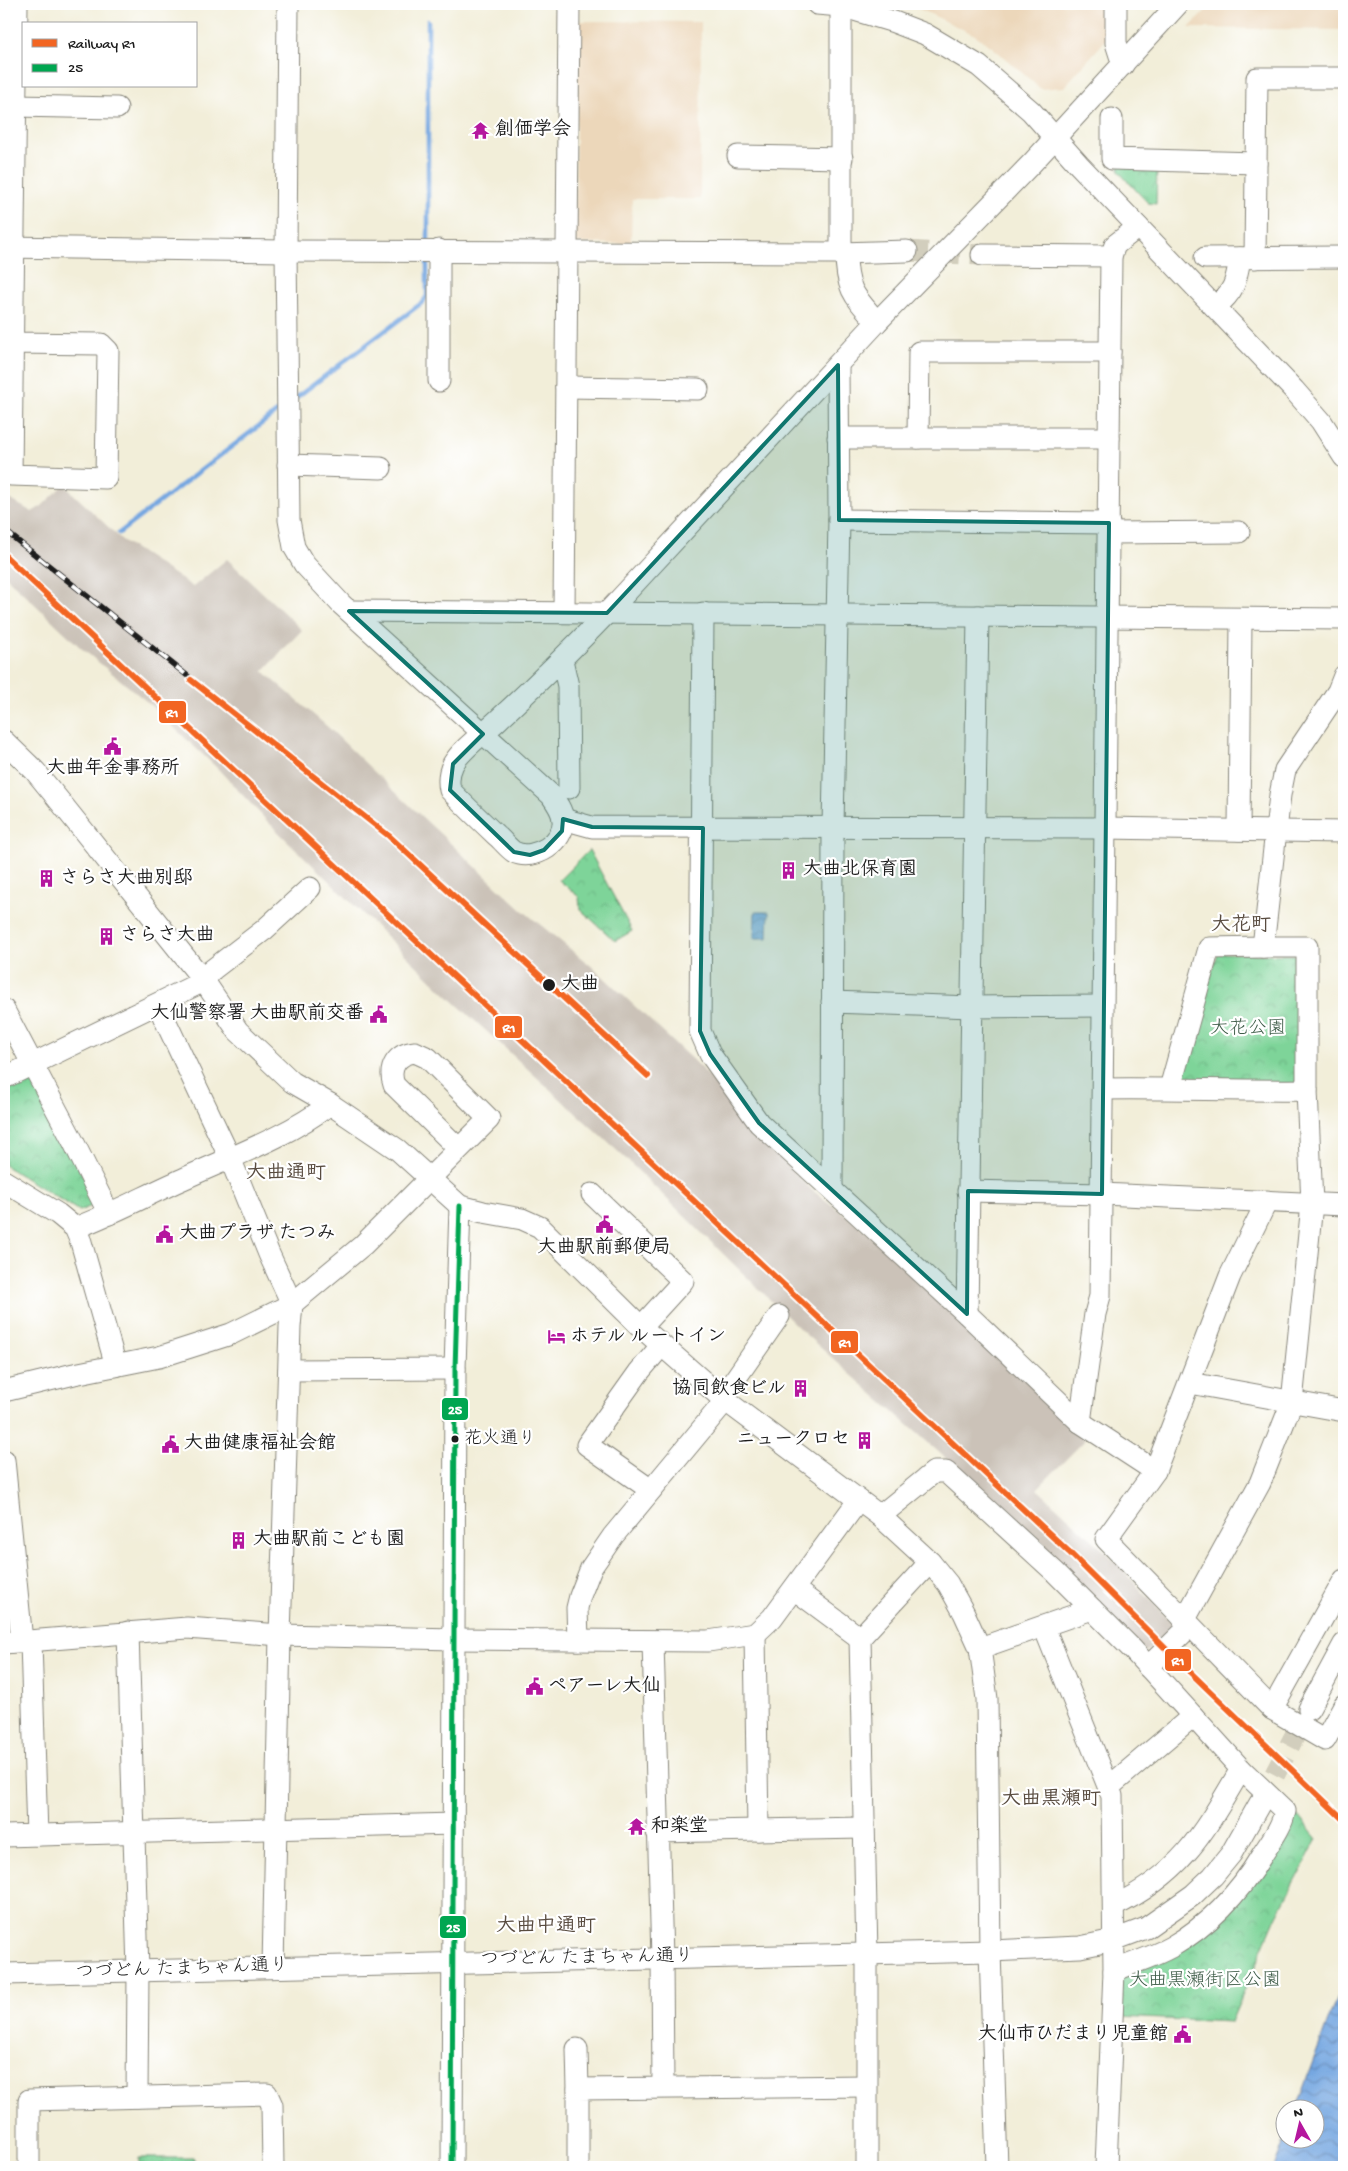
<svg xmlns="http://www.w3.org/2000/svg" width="1348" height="2171" viewBox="0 0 1348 2171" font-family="'Gochi Hand','Klee One',sans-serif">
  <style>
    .built { fill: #ecd7ba }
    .industrial { fill: #cbc2b8 }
    .grass { fill: url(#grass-dots); stroke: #4d785a }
    .park { fill: url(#park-crowns); stroke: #4d785a }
    .water { fill: url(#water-waves); stroke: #49627e }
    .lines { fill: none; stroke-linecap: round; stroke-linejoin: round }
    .stream { stroke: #76a7e1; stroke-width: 4.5 }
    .minor-tunnel { stroke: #d2cebd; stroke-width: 21; stroke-dasharray: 21 11; stroke-linecap: butt }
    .minor-casing { stroke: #87857a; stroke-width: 23 }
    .minor { stroke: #fff; stroke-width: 21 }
    .rail-casing { stroke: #1c1c1c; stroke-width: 5.5 }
    .rail { stroke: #fff; stroke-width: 4; stroke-dasharray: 11; stroke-linecap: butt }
    .bus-1-casing { stroke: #fff; stroke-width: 9 }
    .bus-1 { stroke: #00a651; stroke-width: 5 }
    .rail-1-casing { stroke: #fff; stroke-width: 10 }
    .rail-1 { stroke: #f26522; stroke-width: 6 }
    .marked { fill: #0f766e; fill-opacity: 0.2; stroke: #0f766e; stroke-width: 4; stroke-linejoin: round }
    .stop-dot { fill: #1c1c1c; stroke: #fff; stroke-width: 2 }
    .labels { text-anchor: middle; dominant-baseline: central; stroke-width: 4.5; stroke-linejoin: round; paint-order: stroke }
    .bus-label { font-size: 18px; fill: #1c1c1c; stroke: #fff; text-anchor: start }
    .poi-label { font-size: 19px; font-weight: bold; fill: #1c1c1c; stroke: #fff; text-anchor: start }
    .stop-label { font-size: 19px; font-weight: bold; fill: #1c1c1c; stroke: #fff; text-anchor: start }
    .park-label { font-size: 19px; fill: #3e5c48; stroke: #fff }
    .street-label { font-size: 19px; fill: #1c1c1c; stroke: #fff }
    .neighbourhood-label { font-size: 20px; font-weight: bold; fill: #594c40; stroke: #fff }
    .line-badge { stroke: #fff; stroke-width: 2 }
    .badge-label { font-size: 14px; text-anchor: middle; font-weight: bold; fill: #fff }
  </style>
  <defs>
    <pattern id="grass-dots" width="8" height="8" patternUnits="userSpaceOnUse" patternTransform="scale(1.25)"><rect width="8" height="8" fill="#7ed499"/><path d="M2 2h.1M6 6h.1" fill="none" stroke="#6cb583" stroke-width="1.8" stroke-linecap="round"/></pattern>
    <pattern id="park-crowns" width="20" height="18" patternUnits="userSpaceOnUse" patternTransform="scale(1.25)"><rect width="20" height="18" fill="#7ed499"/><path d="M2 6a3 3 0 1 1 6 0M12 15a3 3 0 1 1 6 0" fill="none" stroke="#6cb583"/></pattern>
    <pattern id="water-waves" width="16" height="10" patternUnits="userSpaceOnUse" patternTransform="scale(1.25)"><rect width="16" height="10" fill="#76a7e1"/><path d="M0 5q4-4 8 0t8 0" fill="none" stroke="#6087b6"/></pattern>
  </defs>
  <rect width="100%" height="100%" fill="#fff"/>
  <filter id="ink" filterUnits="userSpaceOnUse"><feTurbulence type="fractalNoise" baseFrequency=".02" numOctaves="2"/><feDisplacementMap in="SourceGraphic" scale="10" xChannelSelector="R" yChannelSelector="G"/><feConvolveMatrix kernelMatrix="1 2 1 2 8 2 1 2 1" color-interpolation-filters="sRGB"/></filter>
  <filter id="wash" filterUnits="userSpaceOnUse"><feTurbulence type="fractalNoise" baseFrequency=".0096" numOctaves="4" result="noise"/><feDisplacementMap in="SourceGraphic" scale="20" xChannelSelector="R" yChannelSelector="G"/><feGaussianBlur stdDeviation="1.12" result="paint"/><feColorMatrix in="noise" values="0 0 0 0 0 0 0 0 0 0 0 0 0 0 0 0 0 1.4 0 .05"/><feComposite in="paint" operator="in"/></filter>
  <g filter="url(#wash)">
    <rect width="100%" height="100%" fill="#f2eed9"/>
    <!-- built -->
    <g class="built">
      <polygon points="909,4 1111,4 1111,34 1064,87 1041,89 991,46 975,35"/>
      <polygon points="1212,4 1344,4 1344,30 1189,28"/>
      <polygon points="577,21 701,22 700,199 632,199 631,244 575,243"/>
    </g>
    <!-- industrial -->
    <polygon class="industrial" points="64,485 122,540 193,587 227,559 302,630 263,671 330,729 391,788 521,909 596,970 699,1066 729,1097 786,1164 812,1190 855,1222 1009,1362 1085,1440 1037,1489 1108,1554 1174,1626 1158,1642 1146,1652 942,1455 804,1333 624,1157 450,998 268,822 218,769 146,701 81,648 4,575 4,496 32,512 42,506"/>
    <!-- grass -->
    <polygon class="grass" points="139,2158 194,2158 194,2165 261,2165 261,2167 139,2167"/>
    <!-- park -->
    <g class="park">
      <polygon points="1119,165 1157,167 1156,204 1148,203 1119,172"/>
      <polygon points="589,850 632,931 615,941 580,909 579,897 559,880"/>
      <polygon points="1218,953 1295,955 1301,961 1297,1084 1185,1082 1179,1076"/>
      <polygon points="33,1075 97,1204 79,1211 4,1165 4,1090"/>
      <polygon points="1297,1815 1317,1839 1276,1917 1231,2022 1118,2017 1120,1978 1247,1888"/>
    </g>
    <!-- water -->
    <g class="water">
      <polygon points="755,912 769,912 768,938 754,938"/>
      <polygon points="1344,1978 1344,2167 1274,2167 1285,2138 1316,2138 1316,2108 1296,2108"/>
    </g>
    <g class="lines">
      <!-- stream -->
      <g class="stream">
        <polyline points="428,240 428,21"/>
        <polyline points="297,397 423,302 427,296 427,259"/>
        <polyline points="119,533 277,412"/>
      </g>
    </g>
  </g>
  <g filter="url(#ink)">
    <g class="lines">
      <!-- minor-tunnel -->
      <g class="minor-tunnel">
        <polyline points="907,251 982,255"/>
        <polyline points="1260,1803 1308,1710"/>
      </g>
      <defs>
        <g id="minor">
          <path d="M288 4 286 251 288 423 289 520 294 547 304 564 341 604 551 795C556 802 562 810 563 819 566 842 534 862 514 852 508 848 502 840 497 836 481 821 465 806 450 790 448 781 449 772 453 764 462 748 487 731 500 718 537 684 572 649 607 613L877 322 1032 163 1178 4"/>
          <polyline points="817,4 841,6 894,22 925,34 979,66 1031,111 1079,165 1294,390 1321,421 1344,457"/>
          <polyline points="1116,4 1116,43 1123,65"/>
          <polyline points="15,106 117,108"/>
          <polyline points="1112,119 1112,159 1256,163"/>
          <polyline points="738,156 842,158"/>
          <polyline points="4,247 286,251 841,253 907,251"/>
          <polyline points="841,253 841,4"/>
          <path d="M846 253C846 289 854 296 877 322"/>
          <polyline points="982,255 1111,256 1115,245 1138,227"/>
          <polyline points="1205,258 1344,257"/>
          <polyline points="1255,258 1257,78 1344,78"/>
          <path d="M1215 307C1235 291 1236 282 1240 258"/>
          <path d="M4 343H12L101 344 108 351 106 478 11 475C13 318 14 161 17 4"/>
          <polyline points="439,381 439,250"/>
          <polyline points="566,387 698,389"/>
          <polyline points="838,438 1109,438"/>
          <polyline points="918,438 919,352 1110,352"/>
          <polyline points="288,465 381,468"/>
          <polyline points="839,520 1109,523"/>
          <polyline points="1109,533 1239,532"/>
          <polyline points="349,611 1344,619"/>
          <polyline points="564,612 569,4"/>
          <polyline points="703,613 700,1031 710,1054 759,1123 967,1314 1080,1422 1155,1471"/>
          <polyline points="562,660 568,686 569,788"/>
          <polyline points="4,741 35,771 62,804 204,981 238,1031 292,1082 330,1104 398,1150 460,1206 483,1212 522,1219 540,1227 641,1327 722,1398 880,1516 930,1562 948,1584 964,1613 980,1648 987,1699 990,1951 997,2167"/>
          <polyline points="563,819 592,827 1105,828 1344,832"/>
          <polyline points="1239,830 1241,619"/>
          <polyline points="832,1002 972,1007 1102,1006"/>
          <polyline points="158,1005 230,1158 269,1254 292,1304 290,1327 280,1635 273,1967"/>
          <polyline points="4,1010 74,1143 109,1214"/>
          <polyline points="4,1078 204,981 212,970 264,930 310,888"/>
          <polyline points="1170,1088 1209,948 1263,947 1280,795 1285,770 1338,691 1344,676"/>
          <path d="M1103 1089C1171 1088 1239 1091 1307 1090"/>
          <polyline points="4,1181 58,1214 75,1228 81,1242 116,1366"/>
          <polyline points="832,1188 833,827 839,520 838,365"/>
          <polyline points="968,1191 1102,1194 1344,1205"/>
          <polyline points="592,1194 683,1281 641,1327"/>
          <polyline points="1267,1201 1230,1276 1155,1471 1106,1539 1272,1709"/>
          <path d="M75 1228C112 1214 147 1195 183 1179 231 1157 289 1136 330 1104"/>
          <polyline points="967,1314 978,616"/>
          <polyline points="289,1370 455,1369"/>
          <polyline points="1190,1383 1344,1411"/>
          <path d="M4 1391 74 1374 159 1357 231 1334 292 1304 363 1245 489 1119 428 1058 415 1052C396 1054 388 1068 394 1085L459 1149"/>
          <polyline points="722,1398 779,1316"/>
          <polyline points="1080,1422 1095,1314 1100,1296 1111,256"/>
          <polyline points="4,1460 22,1641"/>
          <polyline points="651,1490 587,1445 639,1372 661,1346"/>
          <polyline points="880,1516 934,1472 946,1472 1055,1572 1133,1650 1241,1769"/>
          <polyline points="1344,1580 1272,1709 1325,1740 1344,1705"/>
          <polyline points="794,1589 860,1638"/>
          <polyline points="1184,1621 1260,1483 1292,1402 1312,1204 1307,1090 1307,947 1263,947"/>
          <polyline points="1044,1627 1112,1796 1114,1971 1106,2167"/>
          <polyline points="128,1632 138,1971 137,2097"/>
          <polyline points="755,1634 758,1830"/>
          <polyline points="578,1640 577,1608 580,1596 591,1568 613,1536 725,1401"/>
          <polyline points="31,1642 37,1835"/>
          <polyline points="653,1642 662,1958 663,2087"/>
          <polyline points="4,1643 187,1628 280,1635 454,1639 708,1641 755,1634 772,1618 858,1501"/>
          <polyline points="980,1648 1092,1609"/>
          <polyline points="1148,1667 1190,1626"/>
          <polyline points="1309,1709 1344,1644"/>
          <polyline points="1109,1787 1193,1716"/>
          <polyline points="657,1832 863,1828"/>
          <polyline points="4,1836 454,1824"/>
          <path d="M1114 1971C1132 1963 1153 1957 1171 1947 1209 1925 1240 1892 1262 1855 1271 1841 1282 1827 1285 1811L1241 1769C1204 1832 1183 1873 1114 1906"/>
          <polyline points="4,1974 990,1951 1080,1947 1114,1940 1146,1928 1193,1895 1213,1876 1231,1854 1260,1803"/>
          <polyline points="577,2049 578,2089"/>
          <polyline points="29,2167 29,2100 267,2094 272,2105 273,2167"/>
          <polyline points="452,2167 455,1369 460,1206"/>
          <polyline points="578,2167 578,2089 866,2086"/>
          <polyline points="867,2167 867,1954 860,1638 930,1562"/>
        </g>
      </defs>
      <!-- minor casing -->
      <use href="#minor" class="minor-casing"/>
      <!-- minor -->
      <use href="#minor" class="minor"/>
      <defs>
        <polyline id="rail" points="4,530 389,836 648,1076"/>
      </defs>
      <!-- rail casing -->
      <use href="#rail" class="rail-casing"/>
      <!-- rail -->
      <use href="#rail" class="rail"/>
      <defs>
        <polyline id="bus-1" points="452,2167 455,1369 460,1206"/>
      </defs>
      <!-- bus-1 casing -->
      <use href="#bus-1" class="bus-1-casing"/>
      <!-- bus-1 -->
      <use href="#bus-1" class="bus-1"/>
      <defs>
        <g id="rail-1">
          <polyline points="4,555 1069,1552 1166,1649 1344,1820"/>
          <polyline points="191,680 389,836 648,1076"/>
        </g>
      </defs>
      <!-- rail-1 casing -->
      <use href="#rail-1" class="rail-1-casing"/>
      <!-- rail-1 -->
      <use href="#rail-1" class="rail-1"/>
    </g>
  </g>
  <!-- marked area -->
  <path class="marked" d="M838 365 839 520 1109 523 1102 1194 968 1191 967 1314 759 1123 710 1054 700 1031 703 828 592 827 563 819 562 831 544 850 530 855 514 852 450 790 453 764 483 734 349 611 607 613Z"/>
  <!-- icons -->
  <defs>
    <symbol id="temple-bare" viewBox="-9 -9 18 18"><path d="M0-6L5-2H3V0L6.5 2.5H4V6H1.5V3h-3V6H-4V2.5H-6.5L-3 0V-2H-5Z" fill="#b5179e" stroke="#fff" stroke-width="2.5" paint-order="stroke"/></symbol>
    <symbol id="civic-bare" viewBox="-9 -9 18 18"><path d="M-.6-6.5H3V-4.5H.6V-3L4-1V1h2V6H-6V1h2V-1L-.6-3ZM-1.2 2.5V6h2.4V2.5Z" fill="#b5179e" stroke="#fff" stroke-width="2.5" paint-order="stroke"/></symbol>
    <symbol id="building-bare" viewBox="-9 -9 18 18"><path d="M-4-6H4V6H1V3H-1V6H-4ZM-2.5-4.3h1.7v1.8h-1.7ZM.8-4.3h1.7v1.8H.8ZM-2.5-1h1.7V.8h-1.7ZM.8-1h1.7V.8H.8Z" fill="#b5179e" stroke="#fff" stroke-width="2.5" paint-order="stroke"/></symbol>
    <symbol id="hotel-bare" viewBox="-9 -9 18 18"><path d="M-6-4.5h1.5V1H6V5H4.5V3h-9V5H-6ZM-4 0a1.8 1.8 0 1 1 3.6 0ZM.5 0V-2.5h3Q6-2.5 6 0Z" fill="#b5179e" stroke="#fff" stroke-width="2.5" paint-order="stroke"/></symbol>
  </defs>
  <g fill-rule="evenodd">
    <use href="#temple-bare" x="468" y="118" width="25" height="25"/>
    <use href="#civic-bare" x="100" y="734" width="25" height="25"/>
    <use href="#building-bare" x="776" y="858" width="25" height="25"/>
    <use href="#building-bare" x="34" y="866" width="25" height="25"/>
    <use href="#building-bare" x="94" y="924" width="25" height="25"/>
    <use href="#civic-bare" x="366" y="1002" width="25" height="25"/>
    <use href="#civic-bare" x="592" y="1212" width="25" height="25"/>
    <use href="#civic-bare" x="152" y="1222" width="25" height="25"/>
    <use href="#hotel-bare" x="544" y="1324" width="25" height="25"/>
    <use href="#building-bare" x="788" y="1376" width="25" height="25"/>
    <use href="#building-bare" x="852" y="1428" width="25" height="25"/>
    <use href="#civic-bare" x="158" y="1432" width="25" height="25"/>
    <use href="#building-bare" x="226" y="1528" width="25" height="25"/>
    <use href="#civic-bare" x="522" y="1674" width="25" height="25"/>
    <use href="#temple-bare" x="624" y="1814" width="25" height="25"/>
    <use href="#civic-bare" x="1170" y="2022" width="25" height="25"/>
  </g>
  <!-- markers -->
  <g class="stop-dot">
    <circle cx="549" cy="985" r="7"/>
    <circle cx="455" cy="1439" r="4.5"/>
  </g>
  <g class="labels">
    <!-- bus labels -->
    <g class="bus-label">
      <text x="464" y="1439">花火通り</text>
    </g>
    <!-- poi labels -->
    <g class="poi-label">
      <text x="495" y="130">創価学会</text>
      <text x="113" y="769" text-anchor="middle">大曲年金事務所</text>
      <text x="803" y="870">大曲北保育園</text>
      <text x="60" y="879">さらさ大曲別邸</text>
      <text x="120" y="936">さらさ大曲</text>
      <text x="364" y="1014" text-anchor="end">大仙警察署 大曲駅前交番</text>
      <text x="179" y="1234">大曲プラザ たつみ</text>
      <text x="604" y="1248" text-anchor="middle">大曲駅前郵便局</text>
      <text x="570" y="1337">ホテル ルートイン</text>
      <text x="786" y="1389" text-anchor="end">協同飲食ビル</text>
      <text x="850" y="1440" text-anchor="end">ニュークロセ</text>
      <text x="184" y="1444">大曲健康福祉会館</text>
      <text x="253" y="1540">大曲駅前こども園</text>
      <text x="548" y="1687">ペアーレ大仙</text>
      <text x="651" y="1827">和楽堂</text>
      <text x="1168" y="2035" text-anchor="end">大仙市ひだまり児童館</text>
    </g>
    <!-- stop labels -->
    <g class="stop-label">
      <text x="561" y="985">大曲</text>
    </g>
    <!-- park labels -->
    <g class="park-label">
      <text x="1248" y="1029">大花公園</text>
      <text x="1205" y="1981">大曲黒瀬街区公園</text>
    </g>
    <!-- street labels -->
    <g class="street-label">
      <text transform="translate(587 1959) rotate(-1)">つづどん たまちゃん通り</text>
      <text transform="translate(182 1970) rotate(-2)">つづどん たまちゃん通り</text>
    </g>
    <!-- neighbourhood labels -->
    <g class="neighbourhood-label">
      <text x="1241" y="926">大花町</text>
      <text x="286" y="1174">大曲通町</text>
      <text x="1051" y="1800">大曲黒瀬町</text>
      <text x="546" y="1927">大曲中通町</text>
    </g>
  </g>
  <g class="line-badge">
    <rect x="158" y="700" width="29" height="24" rx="5" fill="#f26522"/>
    <rect x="494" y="1015" width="29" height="24" rx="5" fill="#f26522"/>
    <rect x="830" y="1330" width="29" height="24" rx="5" fill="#f26522"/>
    <rect x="441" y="1397" width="28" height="24" rx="5" fill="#00a651"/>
    <rect x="1164" y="1648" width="28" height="24" rx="5" fill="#f26522"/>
    <rect x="439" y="1915" width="28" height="24" rx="5" fill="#00a651"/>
  </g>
  <g class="badge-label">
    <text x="172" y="717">R1</text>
    <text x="509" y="1032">R1</text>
    <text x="845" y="1347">R1</text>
    <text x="455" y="1414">25</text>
    <text x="1178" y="1665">R1</text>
    <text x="453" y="1932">25</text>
  </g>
  <!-- margin -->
  <rect width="1348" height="2171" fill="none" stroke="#fff" stroke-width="20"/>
  <!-- legend -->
  <rect x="22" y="22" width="175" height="65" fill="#ffffff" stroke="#a4a4a4"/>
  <rect x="32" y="39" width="25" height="8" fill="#f26522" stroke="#a4a4a4"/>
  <text x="68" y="48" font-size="15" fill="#1c1c1c">Railway R1</text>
  <rect x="32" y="64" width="25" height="8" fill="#00a651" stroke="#a4a4a4"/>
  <text x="68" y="72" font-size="15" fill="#1c1c1c">25</text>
  <!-- north arrow -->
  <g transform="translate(1300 2124) rotate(352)"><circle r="24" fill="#ffffff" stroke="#a4a4a4"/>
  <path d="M0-4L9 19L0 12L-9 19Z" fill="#b5179e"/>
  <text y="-8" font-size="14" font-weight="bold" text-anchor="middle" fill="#1c1c1c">N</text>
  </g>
</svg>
